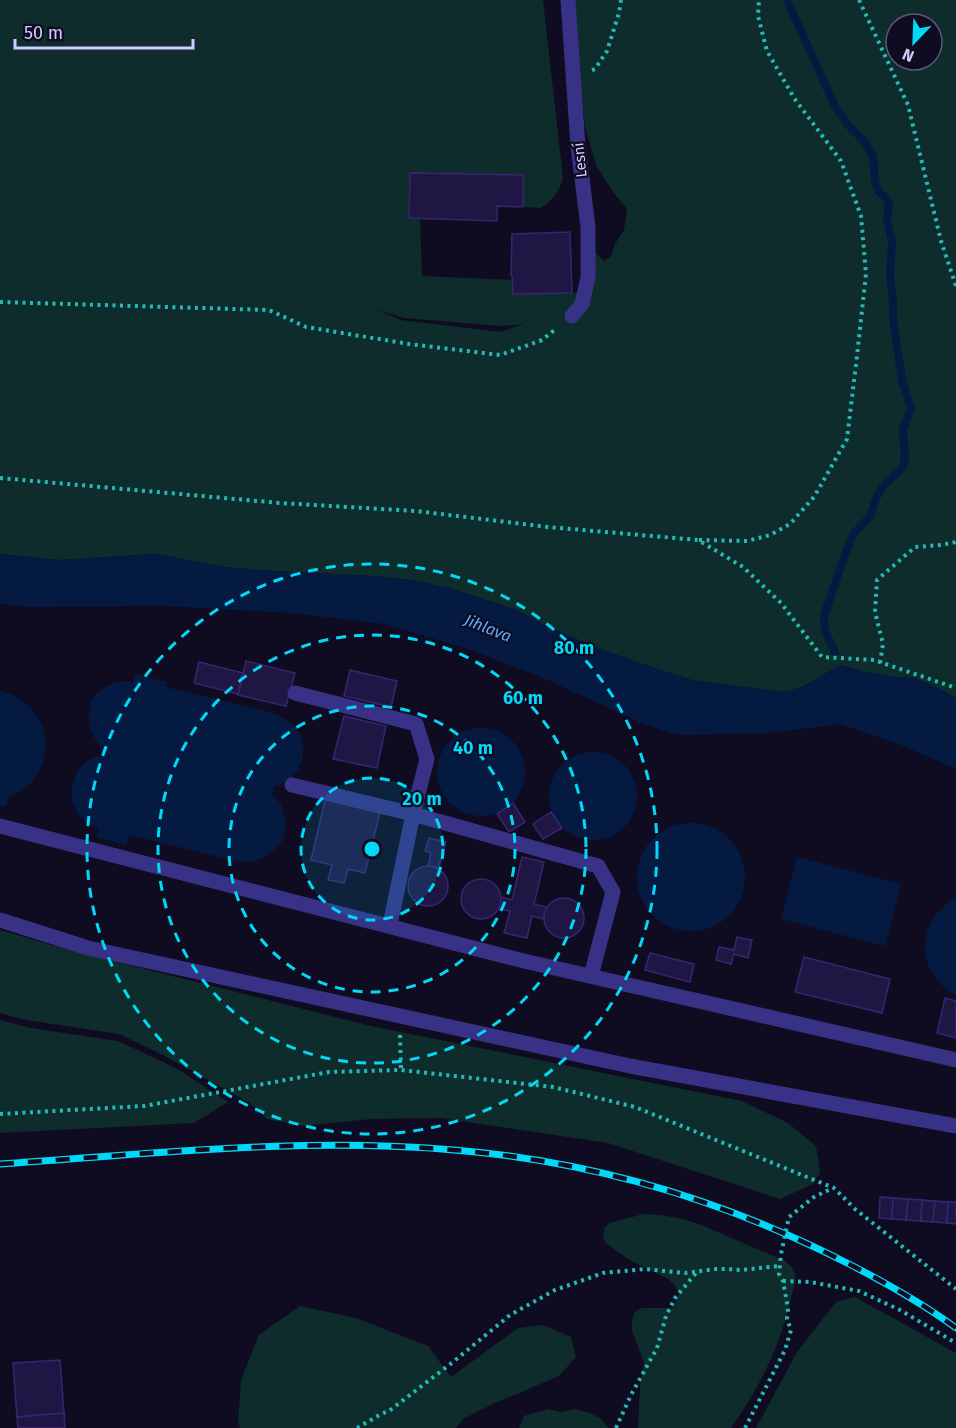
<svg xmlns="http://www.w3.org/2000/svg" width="956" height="1428" viewBox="0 0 956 1428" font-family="'Fira Sans',sans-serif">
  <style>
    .green { fill: #0e2c2b; fill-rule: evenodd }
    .water { fill: #051a41 }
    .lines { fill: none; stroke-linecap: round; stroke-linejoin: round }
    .stream { stroke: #051a41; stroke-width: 8 }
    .building { fill: #201644; stroke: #362672; stroke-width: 1.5 }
    .path { stroke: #23bbb5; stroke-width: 4; stroke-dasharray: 3 4.5; stroke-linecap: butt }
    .minor { stroke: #373285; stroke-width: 15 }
    .rail-casing { stroke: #00d9f7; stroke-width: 7 }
    .rail { stroke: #0f0b21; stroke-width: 4.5; stroke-dasharray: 14; stroke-linecap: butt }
    .ring { fill: none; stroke: #00d9f7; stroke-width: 3; stroke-dasharray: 10 8 }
    .labels { text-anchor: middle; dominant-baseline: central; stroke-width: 4.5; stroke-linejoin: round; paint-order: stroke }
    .street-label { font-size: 15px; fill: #d2ccff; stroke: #0f0b21 }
    .water-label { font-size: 16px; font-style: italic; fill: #5aafff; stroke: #0f0b21 }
    .centre { fill: #00d9f7; stroke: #0f0b21; stroke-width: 3 }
    .ring-label { font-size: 18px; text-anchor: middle; font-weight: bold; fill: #00d9f7; stroke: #0f0b21; stroke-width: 4.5; stroke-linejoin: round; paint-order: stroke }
  </style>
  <rect width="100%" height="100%" fill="#0f0b21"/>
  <!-- green -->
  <g class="green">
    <path d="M0 0H543L563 178C559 192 553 200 541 208L523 207V175L410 174 409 218 420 219 422 276 513 280V294L576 293 584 279 587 244 604 261 611 256 615 244 624 230 627 209 613 192 596 165 585 127 572 0H956V698L933 686 914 678 895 677 865 672 841 665 800 688 783 692 743 687 692 680 651 667 603 650 548 627 517 610 449 588 412 580 372 576 256 570 225 567 156 554 60 560 0 554ZM896 24H932V60H896ZM378 310 404 318 501 326 524 324 500 332 401 320Z"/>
    <polygon points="0,930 65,949 371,1026 742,1101 788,1123 816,1146 820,1172 813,1184 780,1199 608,1143 441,1118 371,1119 303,1126 267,1119 250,1103 159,1053 119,1034 26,1020 0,1013"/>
    <polygon points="0,1020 31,1028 118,1041 176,1068 228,1102 194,1123 0,1133"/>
    <path d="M643 1214 660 1215 679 1218 699 1224 785 1261C788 1264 793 1267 794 1271 798 1279 793 1290 791 1298 780 1347 760 1387 731 1428H638L640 1388 644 1362 632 1331V1320L634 1313 641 1308H671L676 1302 679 1294 676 1287 669 1279 631 1261 607 1244 603 1238 605 1227 610 1223Z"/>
    <polygon points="855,1297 956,1353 956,1428 756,1428 797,1352 836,1302"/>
    <polygon points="300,1306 356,1318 428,1346 451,1377 518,1328 543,1325 571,1337 576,1357 559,1376 493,1404 463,1419 456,1428 240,1428 238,1422 241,1380 259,1335"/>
    <polygon points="548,1409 561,1412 574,1409 590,1413 601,1419 609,1428 519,1428 524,1416"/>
  </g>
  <!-- water -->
  <g class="water">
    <polygon points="0,554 60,560 156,554 225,567 256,570 372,576 412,580 449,588 517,610 548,627 603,650 651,667 692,680 743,687 783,692 800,688 841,665 865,672 895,677 913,678 933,686 956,698 956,769 906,747 841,724 769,733 685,735 670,733 639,722 548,680 468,649 385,624 291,613 166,606 29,607 0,604"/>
    <path d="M136 674 167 682 166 687C187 692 208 697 229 702 257 709 309 714 303 755 300 773 290 781 274 787L272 794C275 797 279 801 281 805 284 811 285 817 285 824 287 849 263 862 241 862L129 835 126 845 97 837 99 829C90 825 82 821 77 812 66 796 72 772 87 761 91 758 96 757 101 755L103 749C74 720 91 677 133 682Z"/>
    <path d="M0 691C10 693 17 697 25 703 59 730 49 785 7 797V805L0 806Z"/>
    <circle cx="481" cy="772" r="44"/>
    <circle cx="593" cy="796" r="44"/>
    <circle cx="691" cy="877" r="54"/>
    <polygon points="797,857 901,884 885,946 781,919"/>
    <path d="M956 897V995C914 973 916 920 956 897Z"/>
  </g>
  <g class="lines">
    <!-- stream -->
    <polyline class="stream" points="787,0 835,106 849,126 864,141 873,156 875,181 878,191 886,198 889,203 887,221 892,241 890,276 893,302 893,318 902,380 911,409 903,429 905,459 903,467 884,485 876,498 870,517 856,531 852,537 842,563 828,604 824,617 825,631 835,652"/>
  </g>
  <!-- building -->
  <g class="building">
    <polygon points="410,173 523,175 523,207 497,206 497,221 409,218"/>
    <polygon points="570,232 572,293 513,294 512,275 511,275 512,234"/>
    <polygon points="246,661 295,673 286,706 238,695"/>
    <polygon points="199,662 243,673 238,694 194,683"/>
    <polygon points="350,670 397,681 391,707 344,696"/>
    <polygon points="344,716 386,726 377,768 333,759"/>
    <polygon points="326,796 381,808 365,873 348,869 344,883 328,880 332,865 311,860"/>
    <polygon points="513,803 525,822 509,832 497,814"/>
    <polygon points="551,812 562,828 543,839 533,824"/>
    <polygon points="429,838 446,842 438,868 428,866 431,853 425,851"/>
    <polygon points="522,857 544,862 534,904 547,907 544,919 532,916 527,938 504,933 510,911 498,909 501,897 512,900"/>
    <circle cx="428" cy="886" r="20"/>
    <circle cx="481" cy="899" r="20"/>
    <circle cx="564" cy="918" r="20"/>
    <polygon points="737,937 752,940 748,958 734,954 731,964 716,960 719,947 734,950"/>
    <polygon points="650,953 694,964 690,982 645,970"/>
    <polygon points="804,957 890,979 882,1013 795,992"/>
    <polygon points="945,998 956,1001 956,1038 937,1033"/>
    <polygon points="880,1197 893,1198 892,1219 879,1218"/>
    <polygon points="893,1198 908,1199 906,1220 892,1219"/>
    <polygon points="908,1199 922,1200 921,1221 906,1220"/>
    <polygon points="922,1200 935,1201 933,1222 921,1221"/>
    <polygon points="935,1201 948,1202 947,1223 933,1222"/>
    <polygon points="948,1202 956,1202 956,1224 947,1223"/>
    <polygon points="60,1360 64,1413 17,1417 13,1363"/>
    <polygon points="64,1413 65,1428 18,1428 17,1417"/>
  </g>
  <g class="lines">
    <!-- path -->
    <g class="path">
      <polyline points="859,0 908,105 941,241 956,286"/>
      <polyline points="592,70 595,69 607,51 619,13 621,0"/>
      <polyline points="0,302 269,310 306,327 409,344 500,355 542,340 557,328"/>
      <polyline points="0,478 280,503 416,511 548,527 698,540 743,567 781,603 822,657 874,660 956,688"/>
      <polyline points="699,540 747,541 770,535 790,524 814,497 847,439 857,356 866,274 861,216 841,161 794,98 767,51 758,16 759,0"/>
      <polyline points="880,663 883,644 875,612 877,580 915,547 941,545 956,542"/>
      <polyline points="400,1035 401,1070"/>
      <polyline points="0,1114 144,1106 329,1072 401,1070 553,1087 635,1107 834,1188 855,1209 956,1289"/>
      <polyline points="783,1281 810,1282 859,1291 900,1310 956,1343"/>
      <polyline points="357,1428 381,1414 389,1411 453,1362 510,1315 555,1290 603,1273 645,1269 685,1273 716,1269 727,1269 741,1270 779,1266"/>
      <polyline points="616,1428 631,1395 657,1348 666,1316 675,1298 696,1273"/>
      <polyline points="745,1428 785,1350 791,1330 787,1319 788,1309 783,1281 779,1274 781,1254 789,1217 814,1197 833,1188"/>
    </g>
    <!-- minor -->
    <g class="minor">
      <polyline points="568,0 578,146 588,227 588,278 582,304 572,316"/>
      <polyline points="295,693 416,724 427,759 413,814 390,925"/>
      <polyline points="292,785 413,814 598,866 613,892 591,976"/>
      <polyline points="0,826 524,961 956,1060"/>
      <polyline points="0,920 88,948 630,1066 956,1126"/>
    </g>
    <defs>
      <path id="rail" d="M0 1164C150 1154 304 1137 454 1150 592 1161 726 1201 849 1264 886 1283 922 1303 956 1328"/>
    </defs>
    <!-- rail casing -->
    <use href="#rail" class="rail-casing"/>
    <!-- rail -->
    <use href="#rail" class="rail"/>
  </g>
  <!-- distance rings -->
  <circle cx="372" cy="849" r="71" fill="#00d9f7" fill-opacity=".12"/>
  <g class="ring">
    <circle cx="372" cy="849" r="71"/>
    <circle cx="372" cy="849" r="143"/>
    <circle cx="372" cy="849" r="214"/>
    <circle cx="372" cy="849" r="285"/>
  </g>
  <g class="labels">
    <!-- street labels -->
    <g class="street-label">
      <text transform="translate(580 160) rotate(-96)">Lesní</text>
    </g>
    <!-- water labels -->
    <g class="water-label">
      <text transform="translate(488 628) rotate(22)">Jihlava</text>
    </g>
  </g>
  <circle cx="372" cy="849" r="9" class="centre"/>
  <g class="ring-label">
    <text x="574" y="654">80 m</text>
    <text x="523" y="704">60 m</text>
    <text x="473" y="754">40 m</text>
    <text x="422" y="805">20 m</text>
  </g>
  <!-- north arrow -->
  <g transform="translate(914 42) rotate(203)"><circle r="28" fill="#0f0b21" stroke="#5d587a" stroke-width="1.5"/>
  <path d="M0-4.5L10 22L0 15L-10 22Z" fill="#00d9f7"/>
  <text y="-9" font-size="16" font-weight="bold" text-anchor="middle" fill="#d2ccff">N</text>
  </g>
  <!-- scale -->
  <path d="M15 39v9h178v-9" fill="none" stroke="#d2ccff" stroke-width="3"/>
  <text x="24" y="39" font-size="18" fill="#d2ccff" stroke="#0f0b21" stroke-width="4.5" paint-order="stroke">50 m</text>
</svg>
